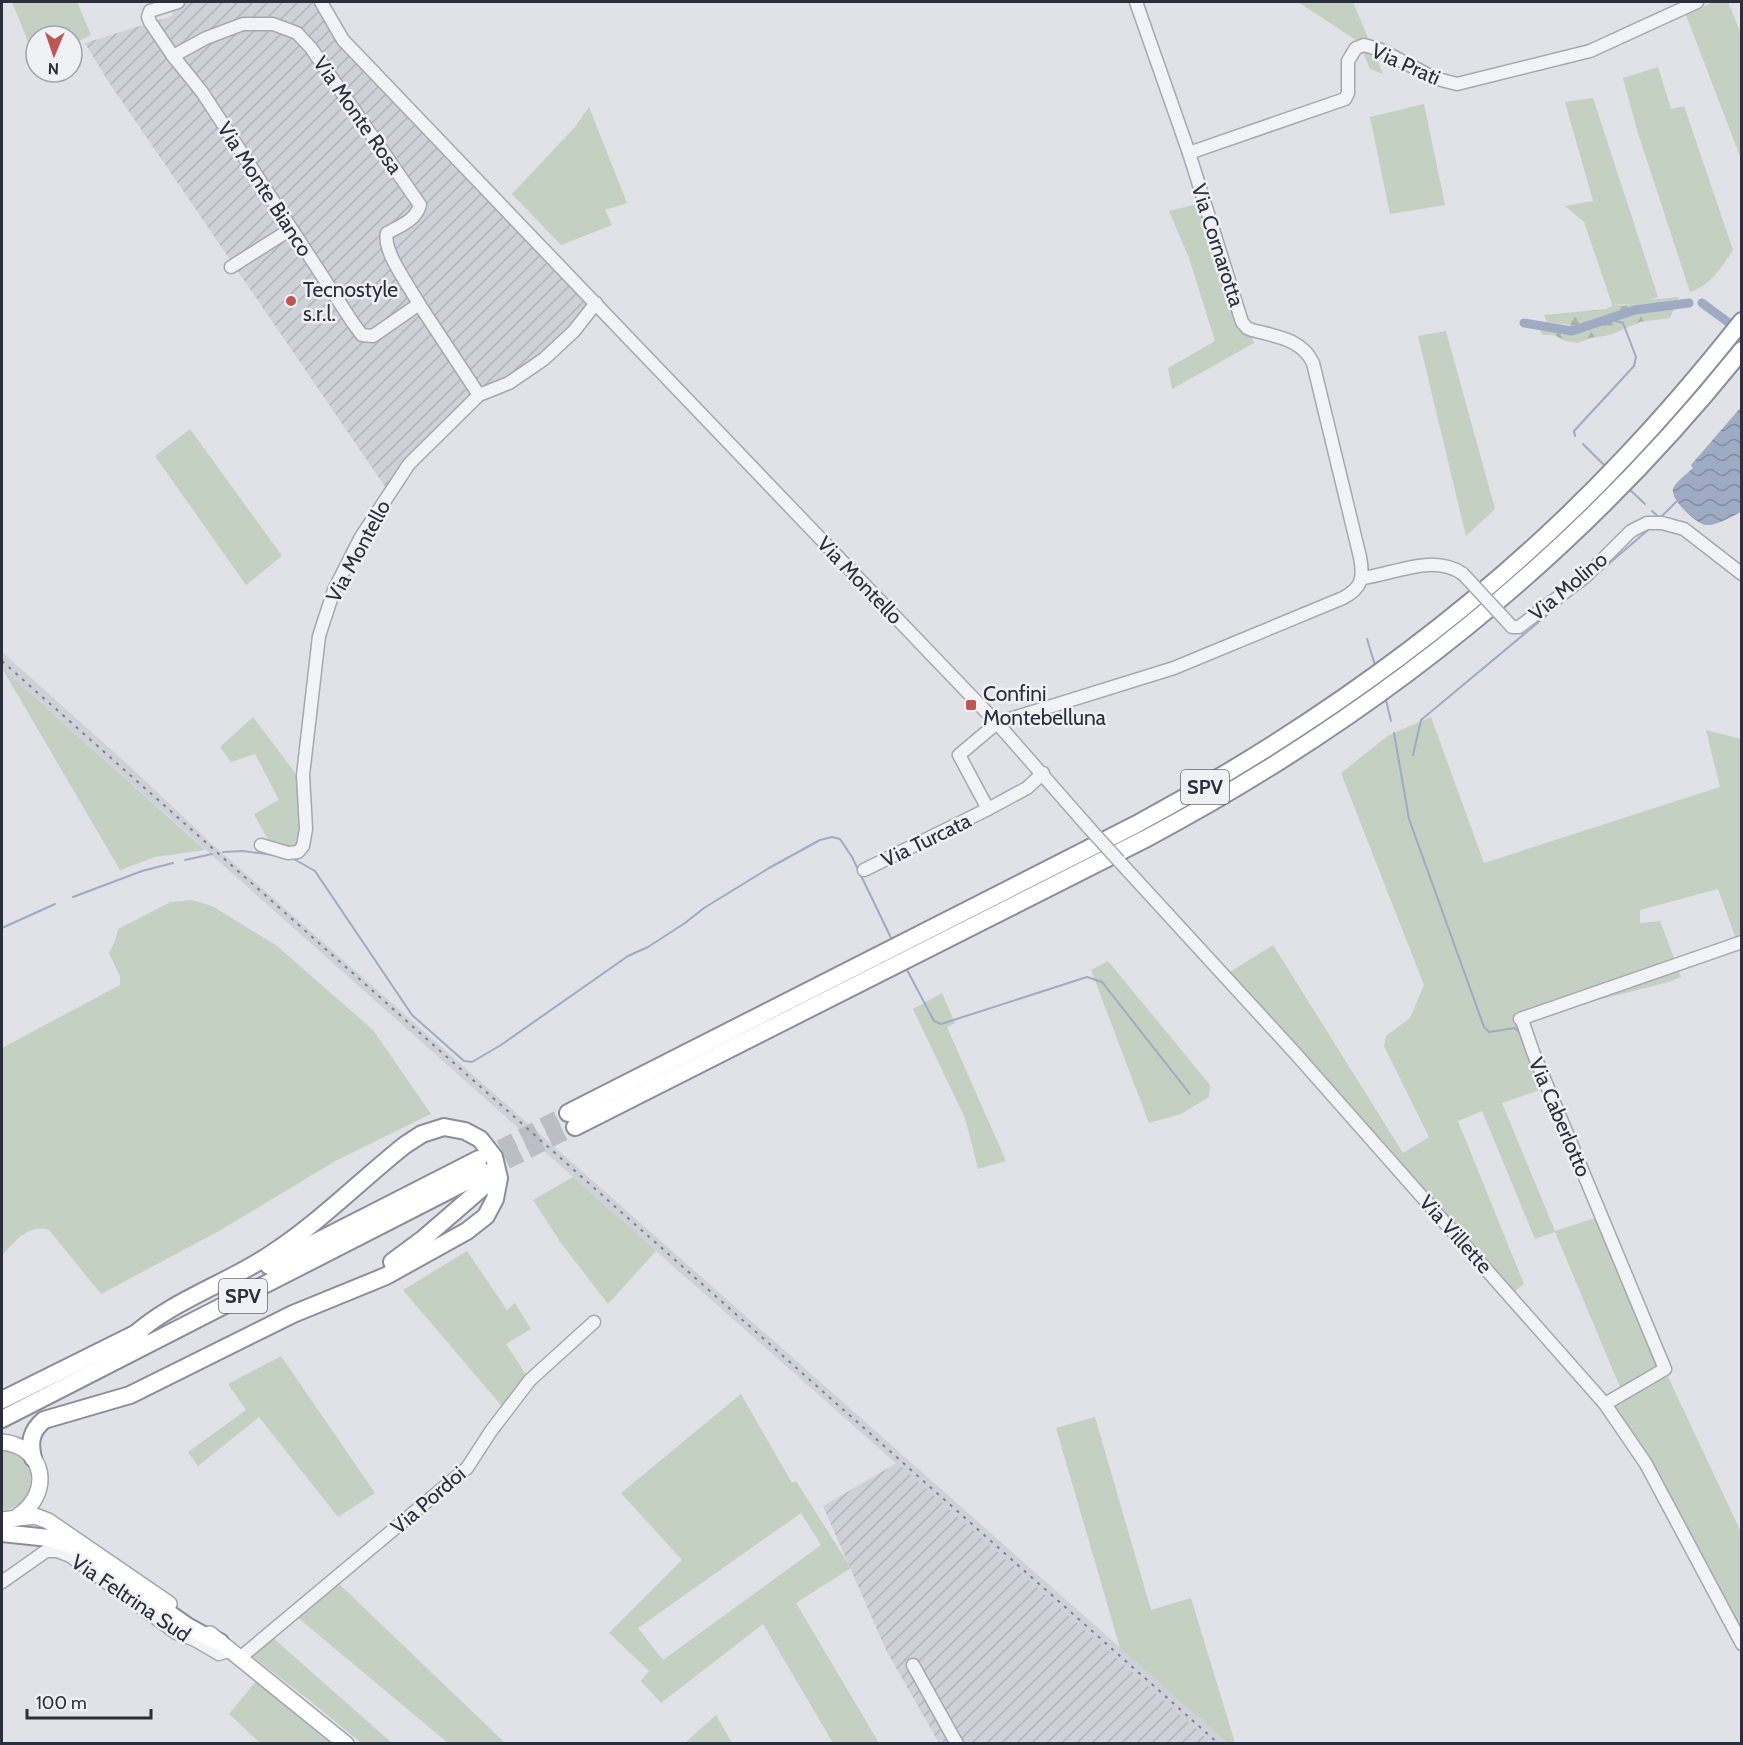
<svg xmlns="http://www.w3.org/2000/svg" width="1743" height="1745" viewBox="0 0 1743 1745" font-family="Cabin,sans-serif">
  <style>
    .built { fill: #cfd1d9 }
    .industrial { fill: url(#industrial-furrows) }
    .green { fill: #c3d0c2; fill-rule: evenodd }
    .forest { fill: url(#forest-firs) }
    .water { fill: url(#water-waves) }
    .lines { fill: none; stroke-linecap: round; stroke-linejoin: round }
    .stream { stroke: #9fabc3; stroke-width: 2 }
    .canal { stroke: #9fabc3; stroke-width: 9 }
    .highway-tunnel { stroke: #bcbec5; stroke-width: 16; stroke-dasharray: 16 8; stroke-linecap: butt }
    .minor-casing { stroke: #a6a8b1; stroke-width: 15 }
    .major-casing { stroke: #a1a5b2; stroke-width: 18 }
    .highway-casing { stroke: #898d9c; stroke-width: 20 }
    .minor { stroke: #f2f3f6; stroke-width: 12 }
    .major { stroke: #fff; stroke-width: 15 }
    .highway { stroke: #fff; stroke-width: 16 }
    .rail { stroke: #7b7f8f; stroke-width: 2; stroke-dasharray: 3 6; stroke-linecap: butt }
    .minor-bridge-casing { stroke: #a6a8b1; stroke-width: 15; stroke-linecap: butt }
    .minor-bridge { stroke: #f2f3f6; stroke-width: 12 }
    .poi-dot { fill: #be5654; stroke: #eff1f5; stroke-width: 2 }
    .labels { text-anchor: middle; dominant-baseline: central; stroke-width: 5; stroke-linejoin: round; paint-order: stroke }
    .shield { fill: #eff1f5; stroke: #666874; stroke-width: 1.5 }
    .shield-label { font-size: 20px; font-weight: bold; fill: #2b2e3d }
    .street-label { font-size: 21px; fill: #2b2e3d; stroke: #eff1f5 }
    .poi-label { font-size: 21px; fill: #2b2e3d; stroke: #eff1f5; text-anchor: start }
  </style>
  <defs>
    <pattern id="industrial-furrows" width="10" height="10" patternUnits="userSpaceOnUse" patternTransform="scale(1.5)"><rect width="10" height="10" fill="#cfd1d9"/><path d="M-1 1l2-2M0 10L10 0M9 11l2-2" fill="none" stroke="#b2b4bb"/></pattern>
    <pattern id="forest-firs" width="22" height="20" patternUnits="userSpaceOnUse" patternTransform="scale(1.5)"><rect width="22" height="20" fill="#c3d0c2"/><path d="M5 1l3.5 6h-7zM16 11l3.5 6h-7z" fill="#a8b3a8"/></pattern>
    <pattern id="water-waves" width="16" height="10" patternUnits="userSpaceOnUse" patternTransform="scale(1.5)"><rect width="16" height="10" fill="#9fabc3"/><path d="M0 5q4-4 8 0t8 0" fill="none" stroke="#828ca0"/></pattern>
  </defs>
  <rect width="100%" height="100%" fill="#e0e2e7"/>
  <!-- built -->
  <polygon class="built" points="2,652 136,772 211,843 1228,1743 1212,1743 656,1251 2,668"/>
  <!-- industrial -->
  <g class="industrial">
    <polygon points="172,2 322,2 340,36 598,306 537,368 466,408 386,488 108,81 85,43 172,16"/>
    <polygon points="897,1463 1212,1743 939,1743 886,1650 823,1506"/>
  </g>
  <!-- green -->
  <g class="green">
    <polygon points="12,2 77,2 91,35 72,44 72,36 36,36 36,61"/>
    <polygon points="1298,2 1353,2 1383,74 1370,69 1359,42"/>
    <polygon points="1713,2 1728,2 1741,34 1741,159 1686,15"/>
    <path d="M1658 67 1671 109 1684 106 1733 250C1721 268 1711 285 1690 292L1637 130 1623 78Z"/>
    <path d="M1593 98 1658 297C1639 305 1621 305 1612 304L1584 222 1565 206 1593 201 1565 102Z"/>
    <polygon points="1424,104 1445,205 1390,214 1370,117"/>
    <polygon points="589,107 627,203 605,210 612,225 561,245 512,194 575,127"/>
    <polygon points="1209,201 1254,343 1172,389 1168,368 1215,341 1189,258 1169,211"/>
    <polygon points="1446,331 1495,509 1466,536 1418,336"/>
    <polygon points="190,429 282,556 246,585 155,456"/>
    <polygon points="2,668 205,850 155,857 120,870"/>
    <polygon points="253,717 299,778 302,838 293,850 271,845 254,814 279,800 255,754 231,762 220,747"/>
    <polygon points="1431,717 1484,863 1720,787 1706,730 1741,739 1741,953 1718,889 1640,910 1640,923 1660,921 1681,977 1669,982 1554,1011 1526,1021 1545,1088 1502,1103 1555,1231 1598,1217 1619,1269 1676,1394 1741,1532 1741,1635 1605,1399 1622,1392 1555,1232 1535,1239 1482,1111 1458,1121 1524,1284 1513,1293 1225,975 1273,945 1403,1153 1429,1137 1384,1046 1386,1036 1410,1018 1424,985 1341,773 1389,735"/>
    <path d="M192 900 212 906 277 946 373 1030 431 1114 337 1160 219 1231 101 1294 49 1230C28 1223 15 1242 2 1255V1048L120 985V976L109 953 115 941 118 929 171 902Z"/>
    <polygon points="1108,961 1210,1085 1209,1097 1181,1114 1149,1123 1091,970"/>
    <polygon points="942,993 955,1023 947,1027 1006,1161 978,1169 965,1118 913,1009"/>
    <polygon points="573,1177 656,1251 608,1304 561,1243 533,1200"/>
    <polygon points="467,1251 507,1310 515,1303 531,1329 506,1344 529,1379 506,1411 403,1290"/>
    <polygon points="281,1356 375,1493 338,1517 259,1417 198,1466 188,1452 246,1410 228,1384"/>
    <path d="M741 1394 792 1483 796 1481 851 1568 796 1603 879 1743H833L763 1624 661 1703 641 1681 649 1671 609 1633 682 1560 621 1493ZM801 1513 821 1545 663 1660 638 1628Z"/>
    <polygon points="1095,1417 1151,1610 1191,1598 1235,1743 1228,1743 1120,1648 1056,1428"/>
    <path d="M2 1451C40 1452 41 1505 2 1511Z"/>
    <polygon points="337,1582 505,1743 448,1743 296,1616"/>
    <polygon points="272,1637 392,1743 361,1743 309,1700 252,1656"/>
    <polygon points="257,1680 334,1743 260,1743 229,1714"/>
    <polygon points="716,1715 732,1743 685,1743"/>
  </g>
  <!-- forest -->
  <polygon class="forest" points="1679,297 1670,318 1640,322 1610,335 1590,338 1578,343 1566,341 1554,335 1542,335 1538,323 1549,326 1570,326 1571,325 1547,322 1544,315 1606,309 1612,306 1612,304 1624,306 1646,300"/>
  <!-- water -->
  <path class="water" d="M1741 407V512C1732 516 1717 526 1706 525 1696 524 1670 499 1673 489 1676 481 1687 474 1693 468L1691 465Z"/>
  <g class="lines">
    <!-- stream -->
    <g class="stream">
      <polyline points="1575,436 1574,431 1634,366 1636,357 1623,323 1608,319"/>
      <polyline points="1583,444 1606,467"/>
      <polyline points="1628,488 1645,504"/>
      <polyline points="1652,511 1660,518"/>
      <polyline points="1660,518 1677,501"/>
      <polyline points="1591,579 1648,530"/>
      <polyline points="1367,639 1375,665"/>
      <polyline points="1385,696 1391,721"/>
      <polyline points="1394,733 1409,819 1484,1027 1489,1032 1515,1028 1521,1034"/>
      <polyline points="1413,755 1421,720 1582,586"/>
      <polyline points="223,852 242,851 275,855"/>
      <polyline points="292,858 315,871 412,1015 464,1061 472,1062 501,1045 628,956 648,947 685,923 704,908 769,868 820,840 832,837 840,839 852,857 893,942"/>
      <polyline points="185,860 212,854"/>
      <polyline points="73,897 142,871 173,863"/>
      <polyline points="2,928 55,904"/>
      <polyline points="906,968 934,1021 941,1024 1087,977 1102,982 1190,1094"/>
      <polyline points="1533,1068 1538,1082"/>
    </g>
    <!-- canal -->
    <g class="canal">
      <polyline points="1702,303 1740,331"/>
      <polyline points="1524,323 1572,331 1635,310 1689,303"/>
    </g>
    <!-- highway-tunnel -->
    <g class="highway-tunnel">
      <polyline points="479,1159 568,1113"/>
      <polyline points="485,1172 575,1127"/>
    </g>
    <defs>
      <g id="minor">
        <polyline points="178,2 150,11 148,17 150,22 173,56 202,92 353,323 362,335 373,336 419,304 479,395"/>
        <polyline points="321,2 343,40 997,723 1090,829"/>
        <path d="M173 56 206 38 243 24H273L297 33 311 48 420 205C416 220 400 226 387 233 382 251 410 287 419 304"/>
        <polyline points="1189,153 1345,99 1348,93 1348,61 1356,48 1364,45 1381,50 1434,78 1457,84 1590,51 1697,2"/>
        <polyline points="231,267 291,229"/>
        <path d="M1362 578C1395 574 1433 553 1463 574"/>
        <polyline points="1501,615 1512,627 1519,627 1586,576 1631,531 1647,523 1662,523 1684,529 1742,574"/>
        <polyline points="988,809 1027,788 1043,773"/>
        <polyline points="261,845 288,853 298,852 303,846 306,829 303,775 319,636 334,590 361,537 409,464 479,395 509,383 544,359 574,331 596,303"/>
        <polyline points="1119,861 1295,1053 1605,1404 1646,1464 1742,1644"/>
        <path d="M864 870 988 809 959 755 997 723 1174 668 1343 598C1362 588 1364 578 1360 557L1313 363C1302 339 1275 336 1252 330L1247 328 1242 322 1189 153 1136 2"/>
        <polyline points="1605,1404 1665,1369 1533,1052 1522,1020 1520,1019 1742,942"/>
        <polyline points="2,1582 46,1551 57,1551 70,1556 176,1633 195,1640 219,1654 231,1650"/>
        <polyline points="241,1657 467,1468 491,1431 530,1380 594,1322"/>
        <polyline points="913,1665 957,1744"/>
      </g>
      <g id="major">
        <path d="M2 1442C45 1446 53 1493 18 1516"/>
        <polyline points="2,1520 35,1516 48,1521 169,1604"/>
        <polyline points="210,1634 346,1744"/>
      </g>
      <g id="highway">
        <path d="M568 1113 1135 825C1315 728 1483 608 1623 459 1665 415 1704 369 1742 321"/>
        <path d="M575 1127 1147 838C1378 715 1578 555 1742 350"/>
        <polyline points="392,1262 423,1239 490,1181"/>
        <polyline points="269,1266 479,1159"/>
        <polyline points="2,1400 141,1331"/>
        <polyline points="2,1419 485,1172"/>
        <path d="M33 1458C29 1442 31 1431 44 1420L130 1395 293 1314 386 1276 467 1231 486 1216 495 1199 499 1178 494 1157 480 1139 465 1131 444 1127 422 1134 405 1145C361 1180 321 1221 274 1252 229 1283 174 1299 133 1336"/>
        <polyline points="2,1533 49,1538 72,1545 187,1626 205,1636 220,1642"/>
      </g>
    </defs>
    <!-- minor casing -->
    <use href="#minor" class="minor-casing"/>
    <!-- major casing -->
    <use href="#major" class="major-casing"/>
    <!-- highway casing -->
    <use href="#highway" class="highway-casing"/>
    <!-- minor -->
    <use href="#minor" class="minor"/>
    <!-- major -->
    <use href="#major" class="major"/>
    <!-- highway -->
    <use href="#highway" class="highway"/>
    <!-- rail -->
    <polyline class="rail" points="2,661 1219,1744"/>
    <defs>
      <g id="minor-bridge">
        <polyline points="1463,574 1501,615"/>
        <polyline points="1090,829 1119,861"/>
      </g>
    </defs>
    <!-- minor-bridge casing -->
    <use href="#minor-bridge" class="minor-bridge-casing"/>
    <!-- minor-bridge -->
    <use href="#minor-bridge" class="minor-bridge"/>
  </g>
  <!-- markers -->
  <g class="poi-dot">
    <circle cx="291" cy="301" r="6"/>
    <rect x="965" y="699" width="12" height="12" rx="3"/>
  </g>
  <g class="labels">
    <!-- shield labels -->
    <g class="shield">
      <rect x="1181" y="770" width="48" height="34" rx="4.5"/>
      <rect x="219" y="1279" width="48" height="34" rx="4.5"/>
    </g>
    <g class="shield-label">
      <text x="1205" y="787">SPV</text>
      <text x="243" y="1296">SPV</text>
    </g>
    <!-- street labels -->
    <g class="street-label">
      <text transform="translate(1406 64) rotate(24)">Via Prati</text>
      <text transform="translate(358 115) rotate(55)">Via Monte Rosa</text>
      <text transform="translate(265 189) rotate(57)">Via Monte Bianco</text>
      <text transform="translate(1218 245) rotate(72)">Via Cornarotta</text>
      <text transform="translate(358 551) rotate(-62)">Via Montello</text>
      <text transform="translate(860 580) rotate(46)">Via Montello</text>
      <text transform="translate(1568 586) rotate(-40)">Via Molino</text>
      <text transform="translate(926 840) rotate(-26)">Via Turcata</text>
      <text transform="translate(1560 1117) rotate(67)">Via Caberlotto</text>
      <text transform="translate(1456 1234) rotate(48)">Via Villette</text>
      <text transform="translate(428 1500) rotate(-41)">Via Pordoi</text>
      <text transform="translate(131 1598) rotate(34)">Via Feltrina Sud</text>
    </g>
    <!-- poi labels -->
    <g class="poi-label">
      <text x="303" y="289">Tecnostyle<tspan x="303" dy="24">s.r.l.</tspan></text>
      <text x="983" y="693">Confini<tspan x="983" dy="24">Montebelluna</tspan></text>
    </g>
  </g>
  <!-- border -->
  <rect width="1743" height="1745" fill="none" stroke="#2b2e3d" stroke-width="6"/>
  <!-- north arrow -->
  <g transform="translate(54 54) rotate(182)"><circle r="28" fill="#eff1f5" stroke="#a1a3ab" stroke-width="1.5"/>
  <path d="M0-4.5L10 22L0 15L-10 22Z" fill="#be5654"/>
  <text y="-9" font-size="16" font-weight="bold" text-anchor="middle" fill="#2b2e3d">N</text>
  </g>
  <!-- scale -->
  <path d="M27 1709v9h124v-9" fill="none" stroke="#2b2e3d" stroke-width="3"/>
  <text x="36" y="1709" font-size="18" fill="#2b2e3d" stroke="#eff1f5" stroke-width="4.5" paint-order="stroke">100 m</text>
</svg>
